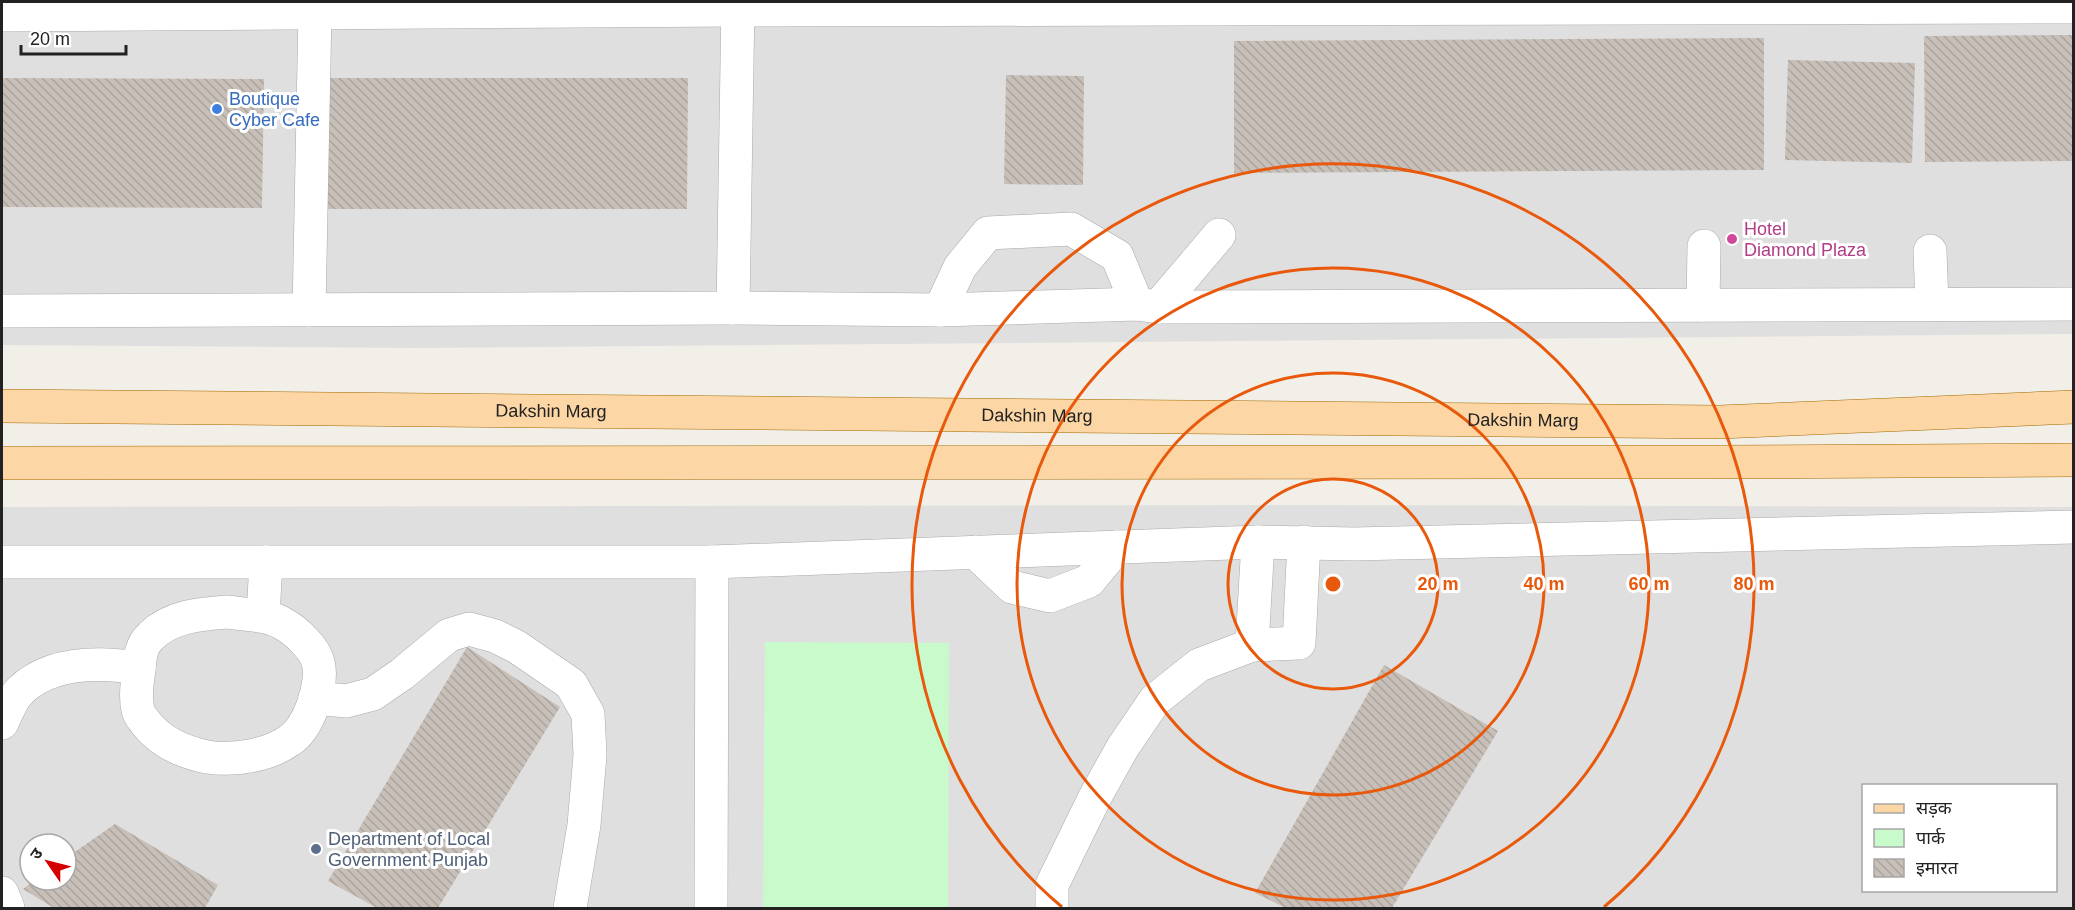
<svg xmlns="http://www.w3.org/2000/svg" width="2075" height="910" viewBox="0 0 2075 910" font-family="Arial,'Noto Sans Devanagari',sans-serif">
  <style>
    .residential { fill: #e0dfdf; fill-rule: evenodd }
    .park { fill: #c8facc }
    .building { fill: url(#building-back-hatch) }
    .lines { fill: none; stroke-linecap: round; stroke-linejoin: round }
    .minor-casing { stroke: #a9a9a9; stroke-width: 34 }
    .major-casing { stroke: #a06b00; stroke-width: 34 }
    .minor { stroke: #fff; stroke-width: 33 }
    .major { stroke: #fcd6a4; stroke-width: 33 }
    .ring { fill: none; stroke: #e8590c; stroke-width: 3 }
    .shop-dot { fill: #3f7fe0; stroke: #fff; stroke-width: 2 }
    .hotel-dot { fill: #d1479c; stroke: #fff; stroke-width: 2 }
    .service-dot { fill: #5c6f8a; stroke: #fff; stroke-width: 2 }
    .labels { text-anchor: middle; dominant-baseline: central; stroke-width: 6; stroke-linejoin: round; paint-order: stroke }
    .shop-label { font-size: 18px; fill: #366cbe; stroke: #fff; text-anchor: start }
    .hotel-label { font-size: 18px; fill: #b23c85; stroke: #fff; text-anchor: start }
    .street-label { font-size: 18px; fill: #222; stroke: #fff }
    .service-label { font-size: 18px; fill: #4e5e75; stroke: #fff; text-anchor: start }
    .centre { fill: #e8590c; stroke: #fff; stroke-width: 3 }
    .ring-label { font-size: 18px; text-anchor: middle; font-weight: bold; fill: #e8590c; stroke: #fff; stroke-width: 6; stroke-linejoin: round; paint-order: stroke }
  </style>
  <defs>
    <pattern id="building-back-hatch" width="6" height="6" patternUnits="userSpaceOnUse" patternTransform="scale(1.5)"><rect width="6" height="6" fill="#c7bfb8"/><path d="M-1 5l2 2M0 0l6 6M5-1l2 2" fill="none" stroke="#aba49e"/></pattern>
  </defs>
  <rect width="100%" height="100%" fill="#f2efe9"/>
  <!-- residential -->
  <g class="residential">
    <polygon points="2,2 2073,2 2073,334 414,348 2,345"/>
    <path d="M1295 505 2073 507V908H2V507ZM1864 786H2056V890H1864ZM30 844H66V880H30Z"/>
  </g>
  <!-- park -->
  <polygon class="park" points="765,642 949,643 948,908 763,908"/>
  <!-- building -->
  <g class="building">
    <polygon points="2074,35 2074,161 1925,162 1924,36"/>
    <polygon points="1764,38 1764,170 1234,173 1234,41"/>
    <polygon points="1788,60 1915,63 1912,163 1785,160"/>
    <polygon points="1006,75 1084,76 1083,185 1004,184"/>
    <polygon points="2,78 264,79 262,208 2,207"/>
    <polygon points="322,78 688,78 687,209 322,209"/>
    <polygon points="467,647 560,707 438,908 377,908 328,881"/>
    <polygon points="1384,665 1498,731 1392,908 1286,908 1255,893"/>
    <polygon points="115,824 218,885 205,908 54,908 23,889 35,880 66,880 66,858"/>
  </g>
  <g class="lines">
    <defs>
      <g id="minor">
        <polyline points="2,15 738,10 2074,7"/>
        <polyline points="1930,251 1932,304"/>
        <polyline points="1703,305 1704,246"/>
        <polyline points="1158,307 1219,235"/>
        <polyline points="733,308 738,2"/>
        <polyline points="309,310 315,13"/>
        <polyline points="940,310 960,267 988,233 1071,229 1117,256 1137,304"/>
        <polyline points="2,311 733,308 940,310 1137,304 1158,307 2074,304"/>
        <polyline points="975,552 1012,587 1050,596 1089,581 1117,547"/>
        <polyline points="2,562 712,562 1258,542 1354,544 2074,527"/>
        <path d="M228 612C246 615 269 614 285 625 296 631 315 649 318 662 324 683 309 728 290 740 268 756 233 761 207 757 182 752 160 742 145 722 142 718 139 715 138 710 135 698 137 682 139 670 140 657 141 645 151 636 171 616 201 614 228 612Z"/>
        <polyline points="263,616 266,562"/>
        <polyline points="1252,645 1299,643 1304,542"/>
        <polyline points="315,698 346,701 373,694 402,674 449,635 469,629 495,636 517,647 571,684 588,714 590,755 584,825 570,908"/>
        <path d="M2 723C7 713 12 698 20 691 50 661 100 662 139 668"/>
        <polyline points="2,893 8,908"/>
        <polyline points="711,908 712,562"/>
        <polyline points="1052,908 1052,885 1095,797 1123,747 1155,700 1199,665 1252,645 1258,542"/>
      </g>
      <g id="major">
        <path id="s1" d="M2 406 1720 422 2074 407"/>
        <polyline points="2,463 1715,462 2074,460"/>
      </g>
    </defs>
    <!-- minor casing -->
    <use href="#minor" class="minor-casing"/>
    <!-- major casing -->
    <use href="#major" class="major-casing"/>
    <!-- minor -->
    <use href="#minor" class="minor"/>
    <!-- major -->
    <use href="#major" class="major"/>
  </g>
  <!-- distance rings -->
  <g class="ring">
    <circle cx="1333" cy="584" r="105"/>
    <circle cx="1333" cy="584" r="211"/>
    <circle cx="1333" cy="584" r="316"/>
    <path d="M1062 907A421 421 0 1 1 1604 907"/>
  </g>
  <!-- markers -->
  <circle class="shop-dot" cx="217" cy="109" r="6"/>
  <circle class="hotel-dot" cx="1732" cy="239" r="6"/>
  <circle class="service-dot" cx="316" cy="849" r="6"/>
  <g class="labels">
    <!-- shop labels -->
    <g class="shop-label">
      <text x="229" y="99">Boutique<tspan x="229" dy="21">Cyber Cafe</tspan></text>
    </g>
    <!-- hotel labels -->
    <g class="hotel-label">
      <text x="1744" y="229">Hotel<tspan x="1744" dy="21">Diamond Plaza</tspan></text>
    </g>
    <!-- street labels -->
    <g class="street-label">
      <text stroke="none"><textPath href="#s1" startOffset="549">Dakshin Marg</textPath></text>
      <text stroke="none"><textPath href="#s1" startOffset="1035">Dakshin Marg</textPath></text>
      <text stroke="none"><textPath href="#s1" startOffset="1521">Dakshin Marg</textPath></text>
    </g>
    <!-- service labels -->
    <g class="service-label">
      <text x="328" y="839">Department of Local<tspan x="328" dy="21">Government Punjab</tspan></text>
    </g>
  </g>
  <circle cx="1333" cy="584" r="9" class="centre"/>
  <g class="ring-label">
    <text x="1438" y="590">20 m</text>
    <text x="1544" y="590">40 m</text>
    <text x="1649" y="590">60 m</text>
    <text x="1754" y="590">80 m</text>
  </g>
  <!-- border -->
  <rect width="2075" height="910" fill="none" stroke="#222222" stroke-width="6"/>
  <!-- legend -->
  <rect x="1862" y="784" width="195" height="108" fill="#ffffff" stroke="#a7a7a7" stroke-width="1.5"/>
  <rect x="1874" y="804" width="30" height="9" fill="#fcd6a4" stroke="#a7a7a7" stroke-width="1.5"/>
  <text x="1916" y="814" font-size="18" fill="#222222">सड़क</text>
  <rect x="1874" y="829" width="30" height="18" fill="#c8facc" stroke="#a7a7a7" stroke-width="1.5"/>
  <text x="1916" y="844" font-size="18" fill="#222222">पार्क</text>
  <rect x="1874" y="859" width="30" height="18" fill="url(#building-back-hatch)" stroke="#a7a7a7" stroke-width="1.5"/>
  <text x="1916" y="874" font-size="18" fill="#222222">इमारत</text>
  <!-- north arrow -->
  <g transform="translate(48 862) rotate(305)"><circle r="28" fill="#ffffff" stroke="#a7a7a7" stroke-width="1.5"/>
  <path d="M0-4.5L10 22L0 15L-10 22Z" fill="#d40000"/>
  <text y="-9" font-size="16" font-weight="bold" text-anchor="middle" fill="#222222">उ</text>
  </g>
  <!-- scale -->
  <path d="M21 45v9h105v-9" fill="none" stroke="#222222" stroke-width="3"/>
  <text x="30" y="45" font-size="18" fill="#222222" stroke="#ffffff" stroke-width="4.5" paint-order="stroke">20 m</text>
</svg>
